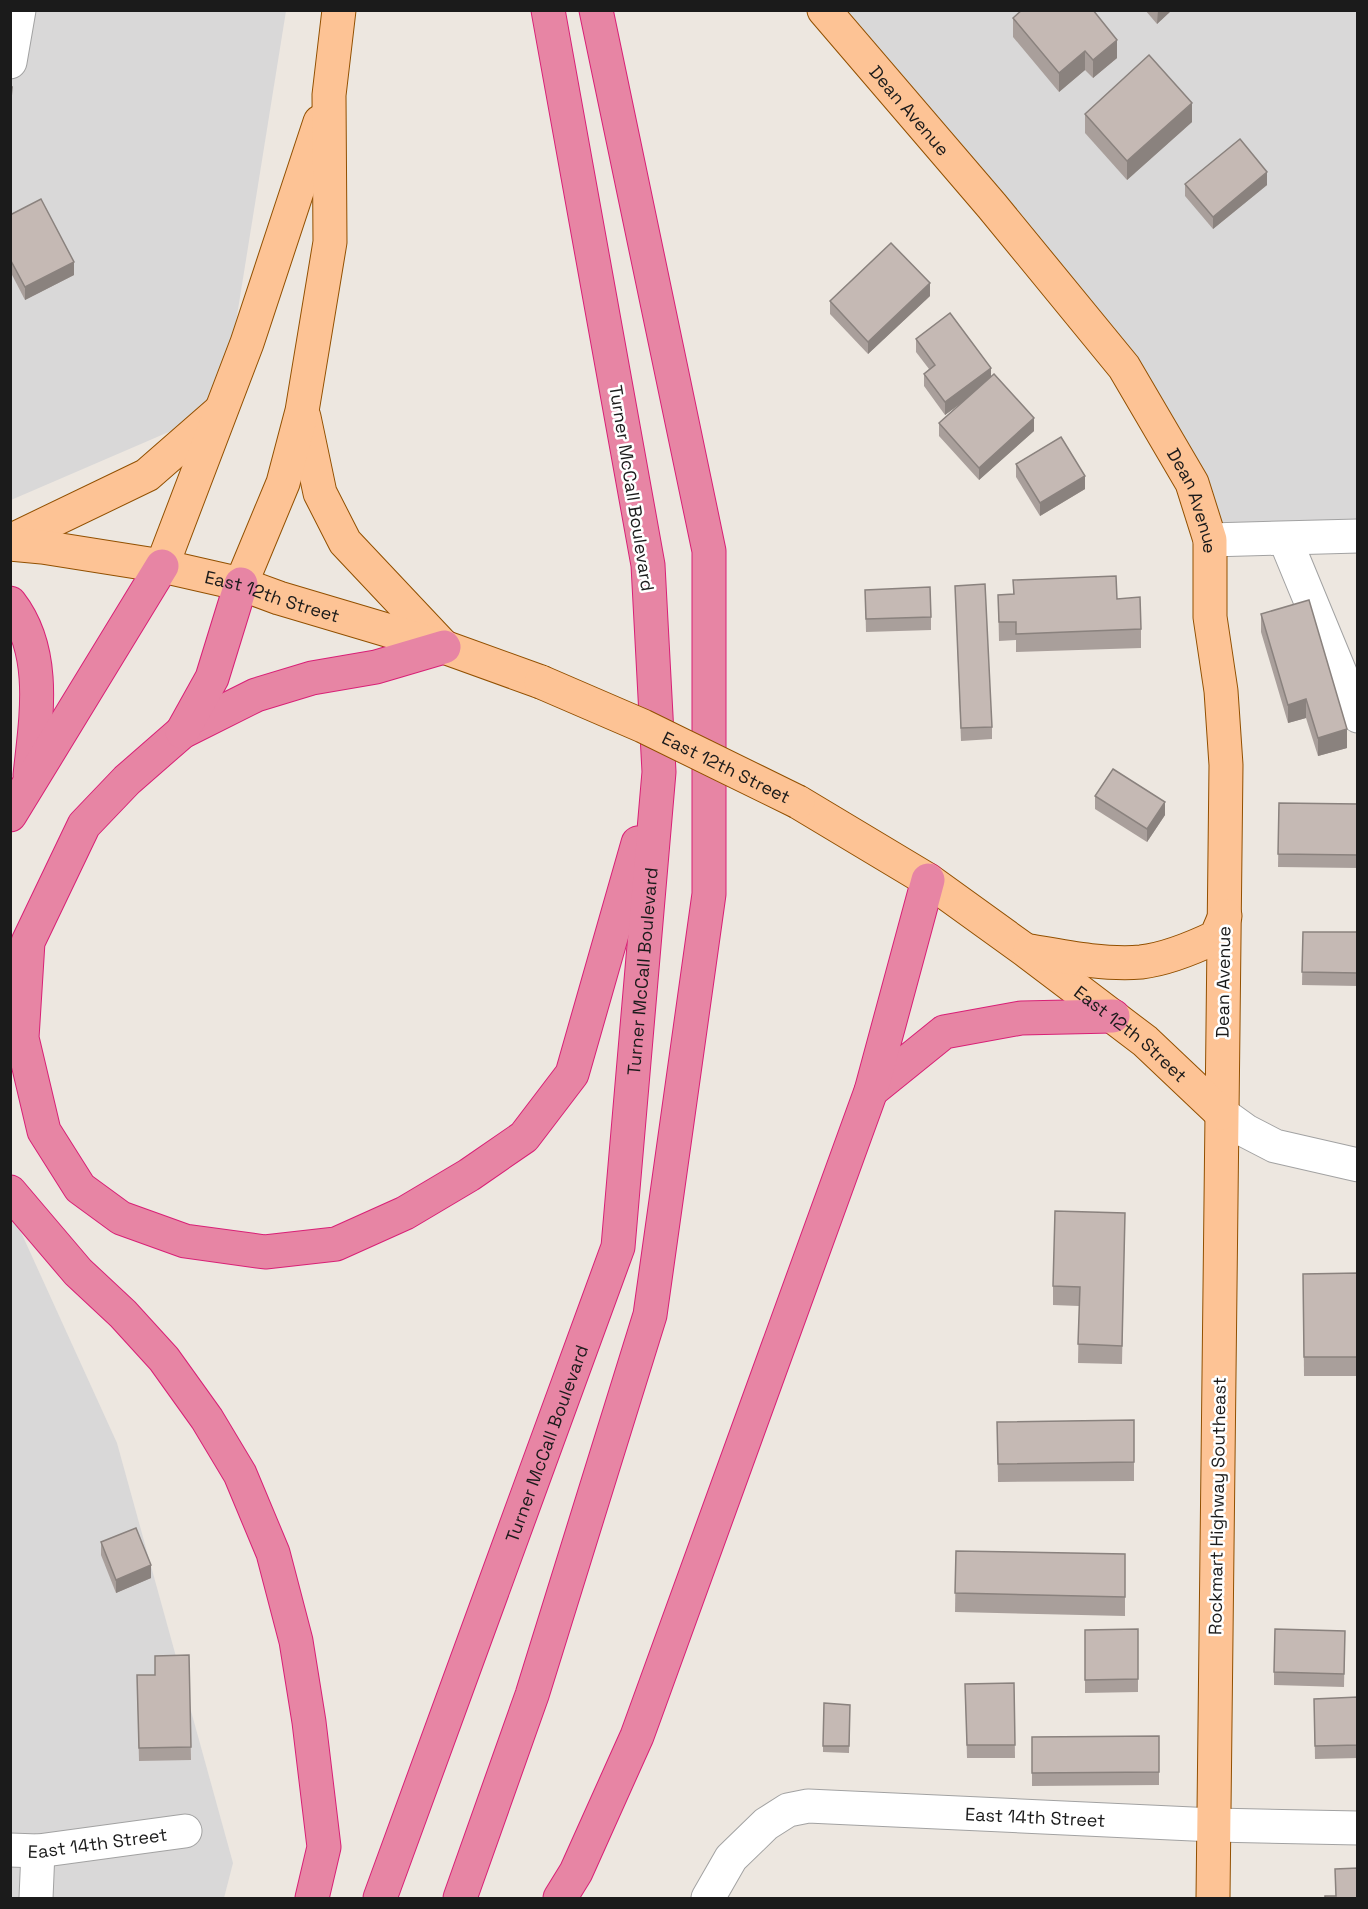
<svg xmlns="http://www.w3.org/2000/svg" width="1368" height="1909" viewBox="0 0 1368 1909" font-family="'Space Grotesk',sans-serif">
  <style>
    .residential { fill: #d9d8d8 }
    .lines { fill: none; stroke-linecap: round; stroke-linejoin: round }
    .minor-casing { stroke: #a2a2a2; stroke-width: 35 }
    .major-casing { stroke: #925000; stroke-width: 35 }
    .highway-casing { stroke: #d82076; stroke-width: 35 }
    .minor { stroke: #fff; stroke-width: 33 }
    .major { stroke: #fdc395; stroke-width: 33 }
    .highway { stroke: #e785a4; stroke-width: 33 }
    .major-bridge-casing { stroke: #925000; stroke-width: 35; stroke-linecap: butt }
    .major-bridge { stroke: #fdc395; stroke-width: 33 }
    .wall { fill: #a99f9b }
    .shaded-wall { fill: #8a827e }
    .building { fill: #c5b9b4; stroke: #8a827e; stroke-width: 1.5 }
    .labels { text-anchor: middle; dominant-baseline: central; stroke-width: 5; stroke-linejoin: round; paint-order: stroke }
    .street-label { font-size: 18px; fill: #1b1b1b; stroke: #fff }
  </style>
  <rect width="100%" height="100%" fill="#ede7e0"/>
  <!-- residential -->
  <g class="residential">
    <polygon points="11,11 286,11 222,409 11,500"/>
    <polygon points="824,11 1357,11 1357,536 1210,540 1124,367"/>
    <polygon points="10,1208 117,1443 233,1863 224,1898 11,1898"/>
  </g>
  <g class="lines">
    <defs>
      <g id="minor">
        <polyline points="10,62 19,10"/>
        <polyline points="1285,539 1358,716"/>
        <polyline points="1210,540 1358,536"/>
        <polyline points="1221,1113 1246,1131 1275,1146 1358,1165"/>
        <path id="s1" d="M10 1850 38 1851 185 1831"/>
        <polyline points="36,1898 38,1851"/>
        <path id="s2" d="M708 1898 731 1858 766 1824 788 1810 808 1806 1214 1825 1358 1828"/>
      </g>
      <g id="major">
        <path id="s3" d="M824 10 992 206 1124 367 1192 483 1210 540V617L1221 691 1226 765 1213 1898"/>
        <polyline points="304,417 320,493 345,542 443,646"/>
        <polyline points="10,541 147,475 218,413"/>
        <path id="s4" d="M10 544 42 547 162 566 241 584 279 598 444 647 541 682"/>
        <polyline points="162,566 247,343 320,122"/>
        <polyline points="241,584 283,483 302,411 330,242 329,95 339,10"/>
        <path id="s5" d="M798 802 928 880 1025 950 1145 1041 1221 1113"/>
        <path d="M1030 951C1065 957 1105 965 1141 962 1167 959 1193 948 1216 937L1225 916"/>
      </g>
      <g id="highway">
        <path d="M10 603C48 652 36 718 30 775"/>
        <polyline points="444,647 376,667 312,678 256,695 182,732 127,780 84,825 28,942 22,1038 44,1131 80,1188 121,1218 185,1241 265,1252 336,1244 405,1213 469,1175 524,1137 572,1074 638,843"/>
        <polyline points="182,732 212,678 241,584"/>
        <polyline points="10,815 162,566"/>
        <polyline points="871,1091 944,1032 1021,1018 1113,1016"/>
        <polyline points="10,1192 78,1272 123,1314 164,1359 207,1419 240,1474 273,1553 296,1641 309,1722 324,1847 312,1898"/>
        <path id="s6" d="M380 1898 618 1247 659 772 648 565 548 10"/>
        <polyline points="460,1898 532,1695 650,1315 709,894 709,551 596,10"/>
        <polyline points="560,1898 576,1872 637,1736 871,1091 928,880"/>
      </g>
    </defs>
    <!-- minor casing -->
    <use href="#minor" class="minor-casing"/>
    <!-- major casing -->
    <use href="#major" class="major-casing"/>
    <!-- highway casing -->
    <use href="#highway" class="highway-casing"/>
    <!-- minor -->
    <use href="#minor" class="minor"/>
    <!-- major -->
    <use href="#major" class="major"/>
    <!-- highway -->
    <use href="#highway" class="highway"/>
    <defs>
      <g id="major-bridge">
        <path id="s7" d="M541 682 643 726 798 802"/>
      </g>
    </defs>
    <!-- major-bridge casing -->
    <use href="#major-bridge" class="major-bridge-casing"/>
    <!-- major-bridge -->
    <use href="#major-bridge" class="major-bridge"/>
  </g>
  <!-- wall -->
  <g class="wall">
    <polygon points="1145,10 1172,10 1157,24"/>
    <polygon points="1013,18 1117,58 1093,78 1085,70 1059,92 1013,37"/>
    <polygon points="1085,114 1192,122 1127,180 1085,133"/>
    <polygon points="1185,184 1267,185 1213,229 1185,196"/>
    <polygon points="10,215 74,275 25,300 10,271"/>
    <polygon points="930,296 868,354 830,314 830,301"/>
    <polygon points="916,339 991,377 1034,431 979,480 939,436 939,423 965,400 945,415 924,386 924,374 929,369 916,352"/>
    <polygon points="1016,464 1085,489 1040,516 1016,477"/>
    <polygon points="1013,580 1117,599 1141,629 1141,648 1016,652 1016,640 999,641 998,595 1013,594"/>
    <polygon points="955,586 992,727 992,739 961,741"/>
    <polygon points="865,590 931,617 931,630 866,632"/>
    <polygon points="1261,614 1347,748 1318,756 1306,718 1288,723 1261,632"/>
    <polygon points="1095,796 1165,815 1147,842 1095,809"/>
    <polygon points="1279,803 1358,804 1358,868 1278,867"/>
    <polygon points="1303,932 1358,932 1358,986 1302,985"/>
    <polygon points="1125,1213 1122,1364 1078,1363 1079,1306 1053,1305 1053,1286"/>
    <polygon points="1358,1273 1358,1376 1304,1376 1303,1274"/>
    <polygon points="1134,1420 1134,1481 998,1482 997,1422"/>
    <polygon points="101,1542 151,1578 116,1593 101,1555"/>
    <polygon points="956,1551 1125,1554 1125,1616 955,1612"/>
    <polygon points="1138,1629 1138,1692 1085,1693 1085,1630"/>
    <polygon points="1345,1631 1344,1687 1274,1685 1274,1672"/>
    <polygon points="189,1655 191,1760 139,1761 137,1675 155,1675"/>
    <polygon points="1014,1683 1015,1758 967,1758 965,1684"/>
    <polygon points="1358,1697 1358,1758 1315,1759 1314,1699"/>
    <polygon points="850,1705 849,1753 823,1752 823,1746"/>
    <polygon points="1159,1736 1159,1785 1032,1786 1032,1737"/>
  </g>
  <!-- shaded-wall -->
  <g class="shaded-wall">
    <polygon points="1158,10 1172,10 1157,24"/>
    <polygon points="1117,40 1117,58 1093,78 1093,60"/>
    <polygon points="1085,51 1085,70 1059,92 1059,73"/>
    <polygon points="1192,103 1192,122 1127,180 1127,161"/>
    <polygon points="1267,172 1267,185 1213,229 1213,217"/>
    <polygon points="74,262 74,275 25,300 25,287"/>
    <polygon points="930,283 930,296 868,354 868,342"/>
    <polygon points="991,368 991,381 945,415 945,402"/>
    <polygon points="1034,418 1034,431 979,480 979,468"/>
    <polygon points="1085,476 1085,489 1040,516 1040,503"/>
    <polygon points="1306,699 1306,718 1288,723 1288,705"/>
    <polygon points="1347,729 1347,748 1318,756 1318,738"/>
    <polygon points="1165,802 1165,815 1147,842 1147,829"/>
    <polygon points="151,1565 151,1578 116,1593 116,1580"/>
  </g>
  <!-- building -->
  <g class="building">
    <polygon points="1022,10 1093,10 1117,40 1093,60 1085,51 1059,73 1013,18"/>
    <polygon points="1149,55 1192,103 1127,161 1085,114"/>
    <polygon points="10,87 12,87 10,110"/>
    <polygon points="1240,139 1267,172 1213,217 1185,184"/>
    <polygon points="41,199 74,262 25,287 10,259 10,215"/>
    <polygon points="891,243 930,283 868,342 830,301"/>
    <polygon points="950,313 991,368 945,402 924,374 935,365 916,339"/>
    <polygon points="994,374 1034,418 979,468 939,423"/>
    <polygon points="1061,437 1085,476 1040,503 1016,464"/>
    <polygon points="1116,576 1117,599 1140,597 1141,629 1016,634 1016,622 999,622 998,595 1014,594 1013,580"/>
    <polygon points="985,584 992,727 961,728 955,586"/>
    <polygon points="930,587 931,617 866,619 865,590"/>
    <polygon points="1309,600 1347,729 1318,738 1306,699 1288,705 1261,614"/>
    <polygon points="1113,769 1165,802 1147,829 1095,796"/>
    <polygon points="1279,803 1358,804 1358,855 1278,854"/>
    <polygon points="1303,932 1358,932 1358,973 1302,972"/>
    <polygon points="1055,1211 1125,1213 1122,1346 1078,1344 1080,1287 1053,1286"/>
    <polygon points="1358,1273 1358,1357 1304,1357 1303,1274"/>
    <polygon points="1134,1420 1134,1462 998,1464 997,1422"/>
    <polygon points="136,1528 151,1565 116,1580 101,1542"/>
    <polygon points="956,1551 1125,1554 1125,1597 955,1593"/>
    <polygon points="1138,1629 1138,1679 1085,1680 1085,1630"/>
    <polygon points="1275,1629 1345,1631 1344,1674 1274,1672"/>
    <polygon points="189,1655 191,1747 139,1748 137,1675 155,1675 155,1656"/>
    <polygon points="1014,1683 1015,1745 967,1745 965,1684"/>
    <polygon points="1358,1697 1358,1745 1315,1746 1314,1699"/>
    <polygon points="824,1703 850,1705 849,1746 823,1746"/>
    <polygon points="1159,1736 1159,1772 1032,1773 1032,1737"/>
    <polygon points="1358,1868 1358,1899 1325,1899 1325,1896 1336,1896 1335,1869"/>
  </g>
  <g class="labels">
    <!-- street labels -->
    <g class="street-label">
      <text stroke="none"><textPath href="#s3" startOffset="132">Dean Avenue</textPath></text>
      <text transform="translate(632 488) rotate(81)">Turner McCall Boulevard</text>
      <text stroke="none"><textPath href="#s3" startOffset="618">Dean Avenue</textPath></text>
      <text stroke="none"><textPath href="#s4" startOffset="268">East 12th Street</textPath></text>
      <text stroke="none"><textPath href="#s7" startOffset="204">East 12th Street</textPath></text>
      <text stroke="none"><textPath href="#s6" startOffset="970">Turner McCall Boulevard</textPath></text>
      <text transform="translate(1223 982) rotate(-89)">Dean Avenue</text>
      <text stroke="none"><textPath href="#s5" startOffset="406">East 12th Street</textPath></text>
      <text stroke="none"><textPath href="#s6" startOffset="484">Turner McCall Boulevard</textPath></text>
      <text transform="translate(1217 1506) rotate(-89)">Rockmart Highway Southeast</text>
      <text stroke="none"><textPath href="#s2" startOffset="369">East 14th Street</textPath></text>
      <text stroke="none"><textPath href="#s1" startOffset="88">East 14th Street</textPath></text>
    </g>
  </g>
  <!-- border -->
  <rect width="1368" height="1909" fill="none" stroke="#1b1b1b" stroke-width="24"/>
</svg>
